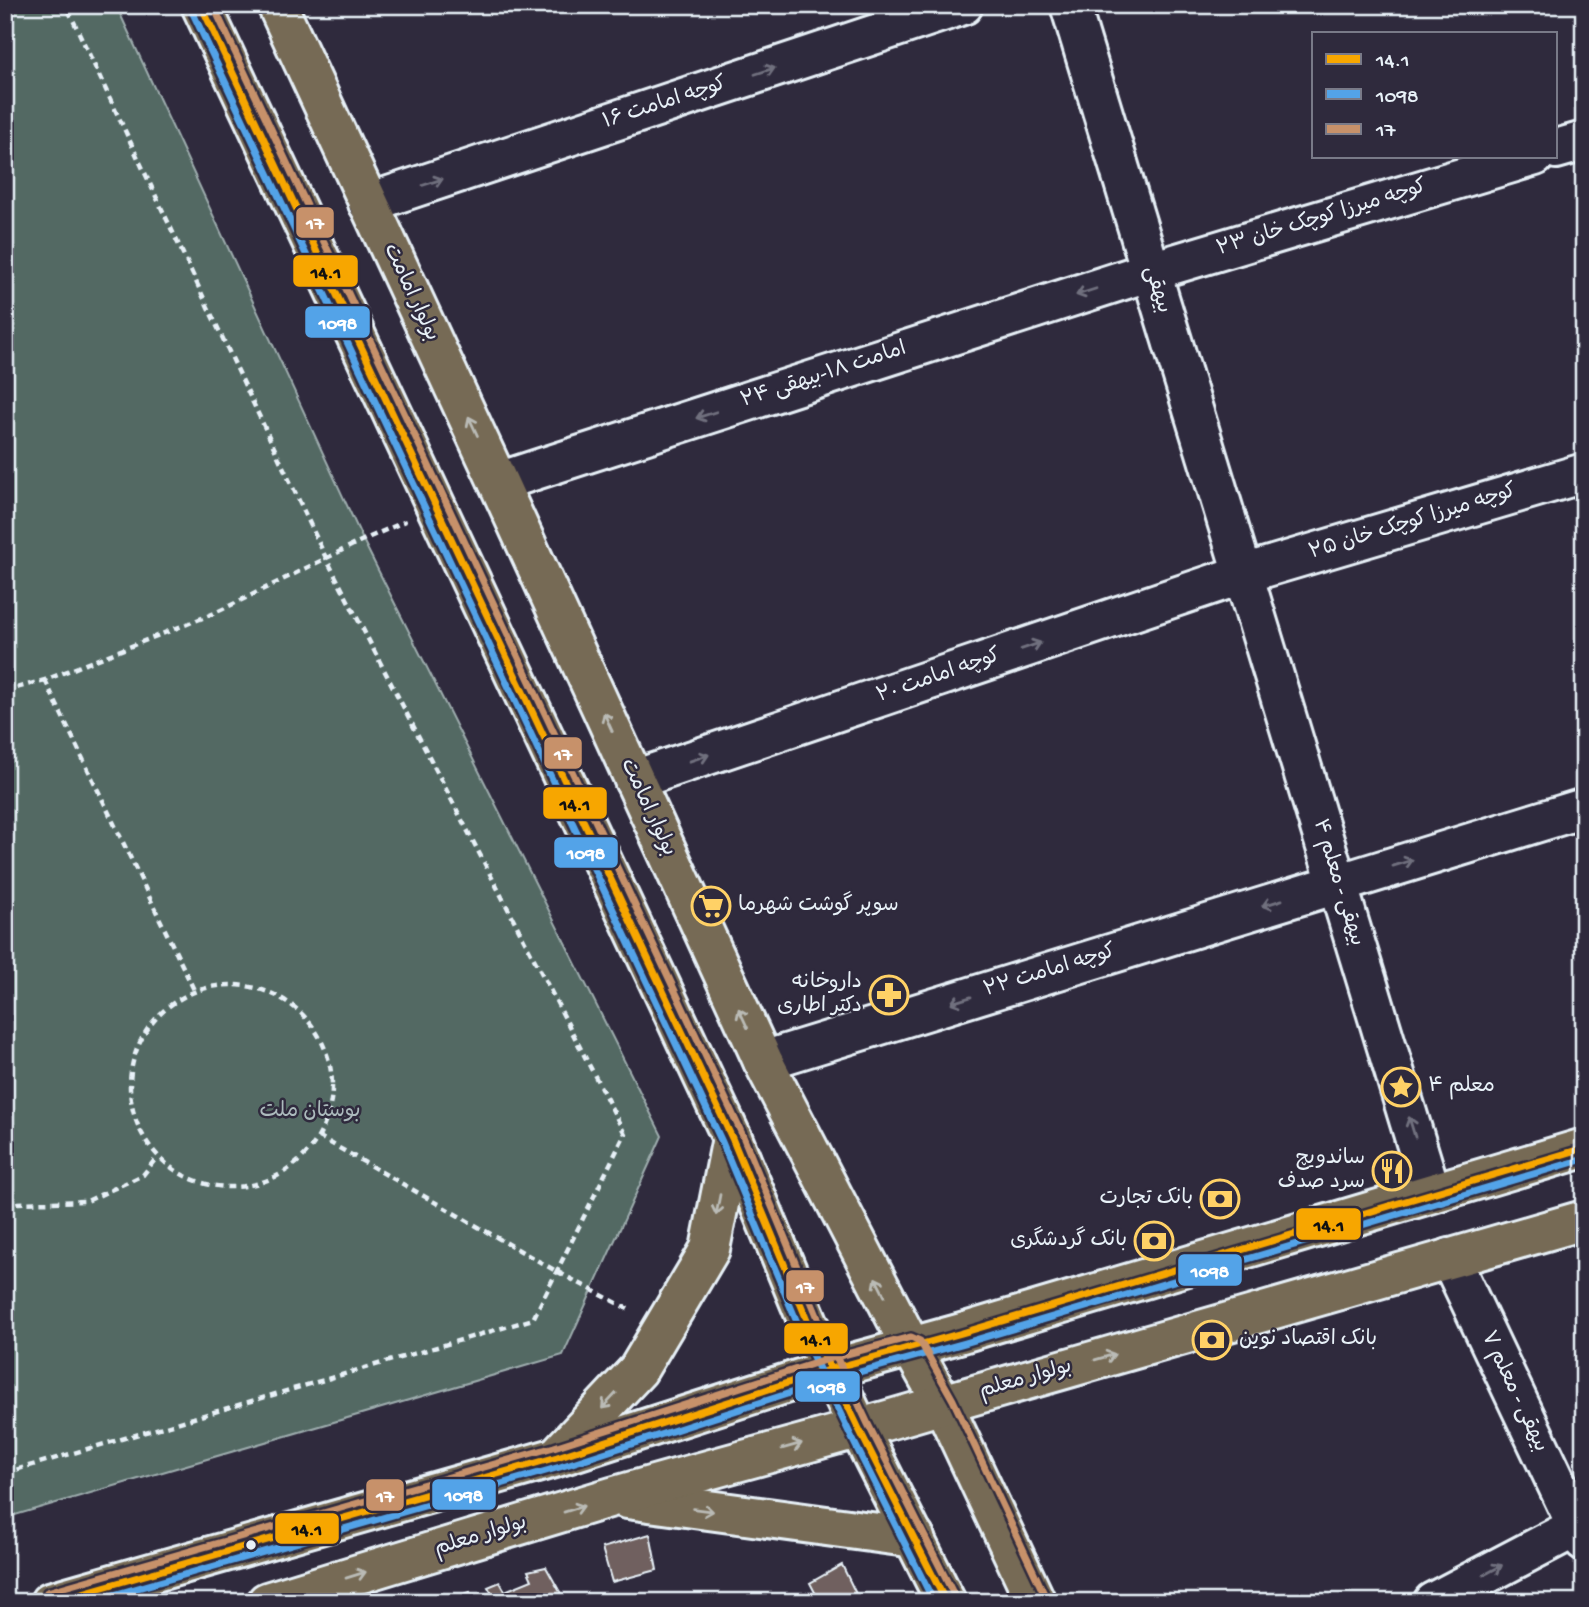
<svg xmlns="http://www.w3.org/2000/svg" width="1589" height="1607" viewBox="0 0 1589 1607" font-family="'Gochi Hand','Playpen Sans Arabic',sans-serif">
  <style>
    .green { fill: #536964; stroke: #9eadae; stroke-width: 2 }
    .building { fill: #6f615e; stroke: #e8f1f8; stroke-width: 2 }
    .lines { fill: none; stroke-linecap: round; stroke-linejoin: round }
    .minor-casing { stroke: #e8f1f8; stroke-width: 44 }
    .major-casing { stroke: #e8f1f8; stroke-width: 44 }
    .path { stroke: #e8f1f8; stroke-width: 4.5; stroke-dasharray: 7 5; stroke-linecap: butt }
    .minor { stroke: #2f2a3d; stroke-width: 38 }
    .major { stroke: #766a54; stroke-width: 38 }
    .bus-1-casing { stroke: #2f2a3d; stroke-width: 12 }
    .bus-2-casing { stroke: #2f2a3d; stroke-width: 12 }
    .bus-3-casing { stroke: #2f2a3d; stroke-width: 12 }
    .bus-1 { stroke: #f7a600; stroke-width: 7 }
    .bus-2 { stroke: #53a3e8; stroke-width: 7 }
    .bus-3 { stroke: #c7916a; stroke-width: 7 }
    .oneway { stroke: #70707e }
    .oneway2 { stroke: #babbb6 }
    .bus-dot { fill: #e8f1f8; stroke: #2f2a3d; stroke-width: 2.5 }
    .labels { text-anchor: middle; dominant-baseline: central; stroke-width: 5; stroke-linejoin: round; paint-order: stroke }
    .street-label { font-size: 21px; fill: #e8f1f8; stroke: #2f2a3d }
    .poi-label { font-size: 21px; fill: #e8f1f8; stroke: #2f2a3d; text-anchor: end }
    .park-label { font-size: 21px; fill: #acbbbd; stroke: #2f2a3d }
    .line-badge { stroke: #2f2a3d; stroke-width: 2.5 }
    .badge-label { font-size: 19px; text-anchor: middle; font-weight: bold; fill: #fff }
    .pale-badge-label { font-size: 19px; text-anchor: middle; font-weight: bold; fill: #111 }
  </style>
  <rect width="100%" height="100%" fill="#2f2a3d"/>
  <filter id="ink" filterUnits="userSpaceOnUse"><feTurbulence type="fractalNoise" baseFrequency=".0143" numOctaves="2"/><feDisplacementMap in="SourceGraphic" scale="14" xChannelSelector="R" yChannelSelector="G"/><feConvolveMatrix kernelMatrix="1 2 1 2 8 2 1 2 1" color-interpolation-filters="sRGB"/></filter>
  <g filter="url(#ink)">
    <!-- green -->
    <polygon class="green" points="5,5 116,5 363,540 662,1136 563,1355 5,1518"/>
    <!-- building -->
    <g class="building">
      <polygon points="650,1534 657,1570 612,1582 602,1548"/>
      <polygon points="842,1565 858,1598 849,1602 820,1602 810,1583"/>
      <polygon points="546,1567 565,1601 497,1602 488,1587 500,1582 505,1591 532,1580 528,1571"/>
      <polygon points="470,1592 475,1601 454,1602 452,1598"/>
      <polygon points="789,1594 792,1602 772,1602"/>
    </g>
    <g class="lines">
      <defs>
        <g id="minor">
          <polyline points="1070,5 1431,1192"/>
          <polyline points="1556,149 1584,141"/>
          <polyline points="368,203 963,5"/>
          <polyline points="498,482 1151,271 1535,156"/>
          <polyline points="634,780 1243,574 1584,473"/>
          <polyline points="763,1061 1584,808"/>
          <polyline points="1450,1258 1584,1541"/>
          <polyline points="1433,1602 1584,1523"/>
        </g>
        <g id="major">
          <polyline points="201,5 732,1138 808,1322 859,1429 946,1602"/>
          <polyline points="277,5 498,482 763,1061 911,1347 943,1404 1036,1602"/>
          <polyline points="559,1454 638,1370 710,1249 732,1138"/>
          <polyline points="627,1499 915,1538"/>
          <polyline points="50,1602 557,1457 831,1369 962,1333 1584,1148"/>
          <path d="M267 1602C382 1567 497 1531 612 1497 722 1465 833 1437 943 1404L1584 1220"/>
        </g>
      </defs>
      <!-- minor casing -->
      <use href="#minor" class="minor-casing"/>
      <!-- major casing -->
      <use href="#major" class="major-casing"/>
      <!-- path -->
      <g class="path">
        <polyline points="45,680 194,990"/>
        <polyline points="5,691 45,680 215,613 363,540 406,521"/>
        <circle cx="231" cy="1086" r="101"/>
        <polyline points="318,1136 556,1271 632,1311"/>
        <polyline points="5,1207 18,1203 87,1201 143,1175 157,1157"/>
        <polyline points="5,1473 533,1319 625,1134 326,558 66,5"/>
      </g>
      <!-- minor -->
      <use href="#minor" class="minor"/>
      <!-- major -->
      <use href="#major" class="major"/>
      <defs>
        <g id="bus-1">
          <polyline points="201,5 732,1138 808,1322 859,1429 946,1602"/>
          <polyline points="51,1602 557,1457 831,1369 962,1333 1584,1148"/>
        </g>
        <g id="bus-2">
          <polyline points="191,9 722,1142 799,1327 850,1434 934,1602"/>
          <polyline points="89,1602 560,1467 834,1379 965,1343 1584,1159"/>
        </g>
        <g id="bus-3">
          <polyline points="213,5 742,1134 818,1318 868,1424 955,1597"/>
          <polyline points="47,1592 554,1447 828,1359 911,1337 920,1341 953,1400 1046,1598"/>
        </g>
      </defs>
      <!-- bus-1 casing -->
      <use href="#bus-1" class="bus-1-casing"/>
      <!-- bus-2 casing -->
      <use href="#bus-2" class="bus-2-casing"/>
      <!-- bus-3 casing -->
      <use href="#bus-3" class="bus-3-casing"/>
      <!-- bus-1 -->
      <use href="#bus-1" class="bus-1"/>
      <!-- bus-2 -->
      <use href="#bus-2" class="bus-2"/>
      <!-- bus-3 -->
      <use href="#bus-3" class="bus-3"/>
    </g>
    <!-- one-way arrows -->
    <defs><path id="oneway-shaft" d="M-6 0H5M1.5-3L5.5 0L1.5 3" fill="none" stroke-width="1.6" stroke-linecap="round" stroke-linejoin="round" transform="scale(1.75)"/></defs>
    <g class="oneway">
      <use href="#oneway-shaft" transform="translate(765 71) rotate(-18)"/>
      <use href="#oneway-shaft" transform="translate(433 182) rotate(-18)"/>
      <use href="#oneway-shaft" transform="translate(1086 292) rotate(162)"/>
      <use href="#oneway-shaft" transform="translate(706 415) rotate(162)"/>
      <use href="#oneway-shaft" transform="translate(1031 646) rotate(-19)"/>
      <use href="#oneway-shaft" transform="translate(699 758) rotate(-19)"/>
      <use href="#oneway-shaft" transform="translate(1403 863) rotate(-17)"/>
      <use href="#oneway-shaft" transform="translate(1272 903) rotate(163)"/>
      <use href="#oneway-shaft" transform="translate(961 1000) rotate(163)"/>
      <use href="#oneway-shaft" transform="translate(1412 1127) rotate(-107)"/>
      <use href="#oneway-shaft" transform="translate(1493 1570) rotate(-28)"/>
    </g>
    <g class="oneway2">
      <use href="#oneway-shaft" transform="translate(473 426) rotate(-115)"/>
      <use href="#oneway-shaft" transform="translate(608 722) rotate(-114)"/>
      <use href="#oneway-shaft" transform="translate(743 1018) rotate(-115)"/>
      <use href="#oneway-shaft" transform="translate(718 1205) rotate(101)"/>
      <use href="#oneway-shaft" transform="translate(880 1287) rotate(-117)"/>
      <use href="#oneway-shaft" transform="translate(1105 1357) rotate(-16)"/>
      <use href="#oneway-shaft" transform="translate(609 1401) rotate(133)"/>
      <use href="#oneway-shaft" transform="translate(792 1446) rotate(-16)"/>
      <use href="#oneway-shaft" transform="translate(574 1509) rotate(-17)"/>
      <use href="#oneway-shaft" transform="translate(703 1510) rotate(8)"/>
      <use href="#oneway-shaft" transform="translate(356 1575) rotate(-17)"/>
    </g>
  </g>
  <!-- icons -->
  <defs>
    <symbol id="supermarket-ring" viewBox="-11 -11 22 22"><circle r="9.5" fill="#2f2a3d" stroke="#ffd166" stroke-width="1.5"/><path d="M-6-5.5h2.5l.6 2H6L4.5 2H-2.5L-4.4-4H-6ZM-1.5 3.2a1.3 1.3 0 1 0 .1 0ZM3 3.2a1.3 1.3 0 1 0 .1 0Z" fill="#ffd166"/></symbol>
    <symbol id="pharmacy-ring" viewBox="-11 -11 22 22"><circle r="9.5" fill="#2f2a3d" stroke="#ffd166" stroke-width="1.5"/><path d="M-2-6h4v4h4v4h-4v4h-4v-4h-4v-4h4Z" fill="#ffd166"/></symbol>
    <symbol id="sight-ring" viewBox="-11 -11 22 22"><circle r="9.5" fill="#2f2a3d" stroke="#ffd166" stroke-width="1.5"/><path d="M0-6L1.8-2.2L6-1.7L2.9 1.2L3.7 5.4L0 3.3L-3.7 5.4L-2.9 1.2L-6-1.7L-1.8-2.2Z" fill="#ffd166"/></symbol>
    <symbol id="restaurant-ring" viewBox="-11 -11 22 22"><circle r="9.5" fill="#2f2a3d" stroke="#ffd166" stroke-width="1.5"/><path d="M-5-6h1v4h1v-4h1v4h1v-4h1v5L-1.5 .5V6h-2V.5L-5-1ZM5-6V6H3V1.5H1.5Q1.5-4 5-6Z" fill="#ffd166"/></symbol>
    <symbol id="bank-ring" viewBox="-11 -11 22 22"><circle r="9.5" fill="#2f2a3d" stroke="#ffd166" stroke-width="1.5"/><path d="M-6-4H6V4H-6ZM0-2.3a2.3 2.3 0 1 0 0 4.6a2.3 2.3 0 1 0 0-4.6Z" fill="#ffd166"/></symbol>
  </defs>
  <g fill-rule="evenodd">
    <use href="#supermarket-ring" x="689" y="884" width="44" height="44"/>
    <use href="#pharmacy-ring" x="867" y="973" width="44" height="44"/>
    <use href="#sight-ring" x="1379" y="1065" width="44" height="44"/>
    <use href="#restaurant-ring" x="1370" y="1149" width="44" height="44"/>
    <use href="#bank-ring" x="1198" y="1177" width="44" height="44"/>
    <use href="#bank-ring" x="1132" y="1219" width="44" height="44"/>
    <use href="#bank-ring" x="1190" y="1318" width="44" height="44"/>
  </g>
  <!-- markers -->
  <circle class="bus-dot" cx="251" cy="1545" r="6"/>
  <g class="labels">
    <!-- street labels -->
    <g class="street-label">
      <text transform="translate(665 104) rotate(-18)">کوچه امامت ۱۶</text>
      <text transform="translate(1322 219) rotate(-17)">کوچه میرزا کوچک خان ۲۳</text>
      <text transform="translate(1156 290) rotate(73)">بیهقی</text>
      <text transform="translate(410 293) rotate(65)">بولوار امامت</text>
      <text transform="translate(824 376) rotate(-18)">امامت ۱۸-بیهقی ۲۴</text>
      <text transform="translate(1413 523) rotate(-17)">کوچه میرزا کوچک خان ۲۵</text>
      <text transform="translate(939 677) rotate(-19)">کوچه امامت ۲۰</text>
      <text transform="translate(647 808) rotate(65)">بولوار امامت</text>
      <text transform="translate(1337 883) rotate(73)">بیهقی - معلم ۴</text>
      <text transform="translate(1050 972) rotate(-17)">کوچه امامت ۲۲</text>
      <text transform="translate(1026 1380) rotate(-16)">بولوار معلم</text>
      <text transform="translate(1513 1392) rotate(65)">بیهقی - معلم ۷</text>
      <text transform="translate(481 1537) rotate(-17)">بولوار معلم</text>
    </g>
    <!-- poi labels -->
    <g class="poi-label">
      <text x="738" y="906" text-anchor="start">سوپر گوشت شهرما</text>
      <text x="862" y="983">داروخانه<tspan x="862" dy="24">دکتر اطاری</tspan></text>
      <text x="1428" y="1087" text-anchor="start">معلم ۴</text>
      <text x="1365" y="1159">ساندویچ<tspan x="1365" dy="24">سرد صدف</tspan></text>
      <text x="1193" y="1199">بانک تجارت</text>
      <text x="1127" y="1241">بانک گردشگری</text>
      <text x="1239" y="1340" text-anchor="start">بانک اقتصاد نوین</text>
    </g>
    <!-- park labels -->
    <g class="park-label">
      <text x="310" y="1112">بوستان ملت</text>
    </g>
  </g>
  <g class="line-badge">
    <rect x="295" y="206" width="40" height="33" rx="7" fill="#c7916a"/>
    <rect x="292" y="254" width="67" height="34" rx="7" fill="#f7a600"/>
    <rect x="304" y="305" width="67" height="34" rx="7" fill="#53a3e8"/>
    <rect x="543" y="736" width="40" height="34" rx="7" fill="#c7916a"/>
    <rect x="542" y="786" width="66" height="34" rx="7" fill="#f7a600"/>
    <rect x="553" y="836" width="66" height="33" rx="7" fill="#53a3e8"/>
    <rect x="1295" y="1207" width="67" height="34" rx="7" fill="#f7a600"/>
    <rect x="1177" y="1253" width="66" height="34" rx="7" fill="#53a3e8"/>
    <rect x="785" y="1269" width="40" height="34" rx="7" fill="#c7916a"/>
    <rect x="783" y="1322" width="66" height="33" rx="7" fill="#f7a600"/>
    <rect x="794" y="1370" width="67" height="33" rx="7" fill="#53a3e8"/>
    <rect x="431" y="1478" width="66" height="33" rx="7" fill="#53a3e8"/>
    <rect x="365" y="1478" width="40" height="34" rx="7" fill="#c7916a"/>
    <rect x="274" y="1512" width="66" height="33" rx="7" fill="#f7a600"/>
  </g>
  <g class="badge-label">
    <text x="315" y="229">17</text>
    <text x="338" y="329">1098</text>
    <text x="563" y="760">17</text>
    <text x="586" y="859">1098</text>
    <text x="1210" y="1277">1098</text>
    <text x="805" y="1293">17</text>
    <text x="827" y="1393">1098</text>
    <text x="464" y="1501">1098</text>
    <text x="385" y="1502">17</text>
  </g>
  <g class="pale-badge-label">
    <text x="326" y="278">14.1</text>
    <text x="575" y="810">14.1</text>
    <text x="1329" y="1231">14.1</text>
    <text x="816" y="1345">14.1</text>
    <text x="307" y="1535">14.1</text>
  </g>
  <!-- margin -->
  <rect width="1589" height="1607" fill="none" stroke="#2f2a3d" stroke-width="28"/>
  <rect x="14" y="14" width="1561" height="1579" fill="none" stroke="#e8f1f8" stroke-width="2.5" filter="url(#ink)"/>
  <!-- legend -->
  <rect x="1312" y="32" width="245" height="126" fill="#2f2a3d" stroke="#797a88" stroke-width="2"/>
  <rect x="1326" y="54" width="35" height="10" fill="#f7a600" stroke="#797a88" stroke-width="2"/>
  <text x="1376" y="66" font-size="21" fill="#e8f1f8">14.1</text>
  <rect x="1326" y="89" width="35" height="10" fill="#53a3e8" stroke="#797a88" stroke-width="2"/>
  <text x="1376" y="102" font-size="21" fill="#e8f1f8">1098</text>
  <rect x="1326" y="124" width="35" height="10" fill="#c7916a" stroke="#797a88" stroke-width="2"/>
  <text x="1376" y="136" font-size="21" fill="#e8f1f8">17</text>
</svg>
